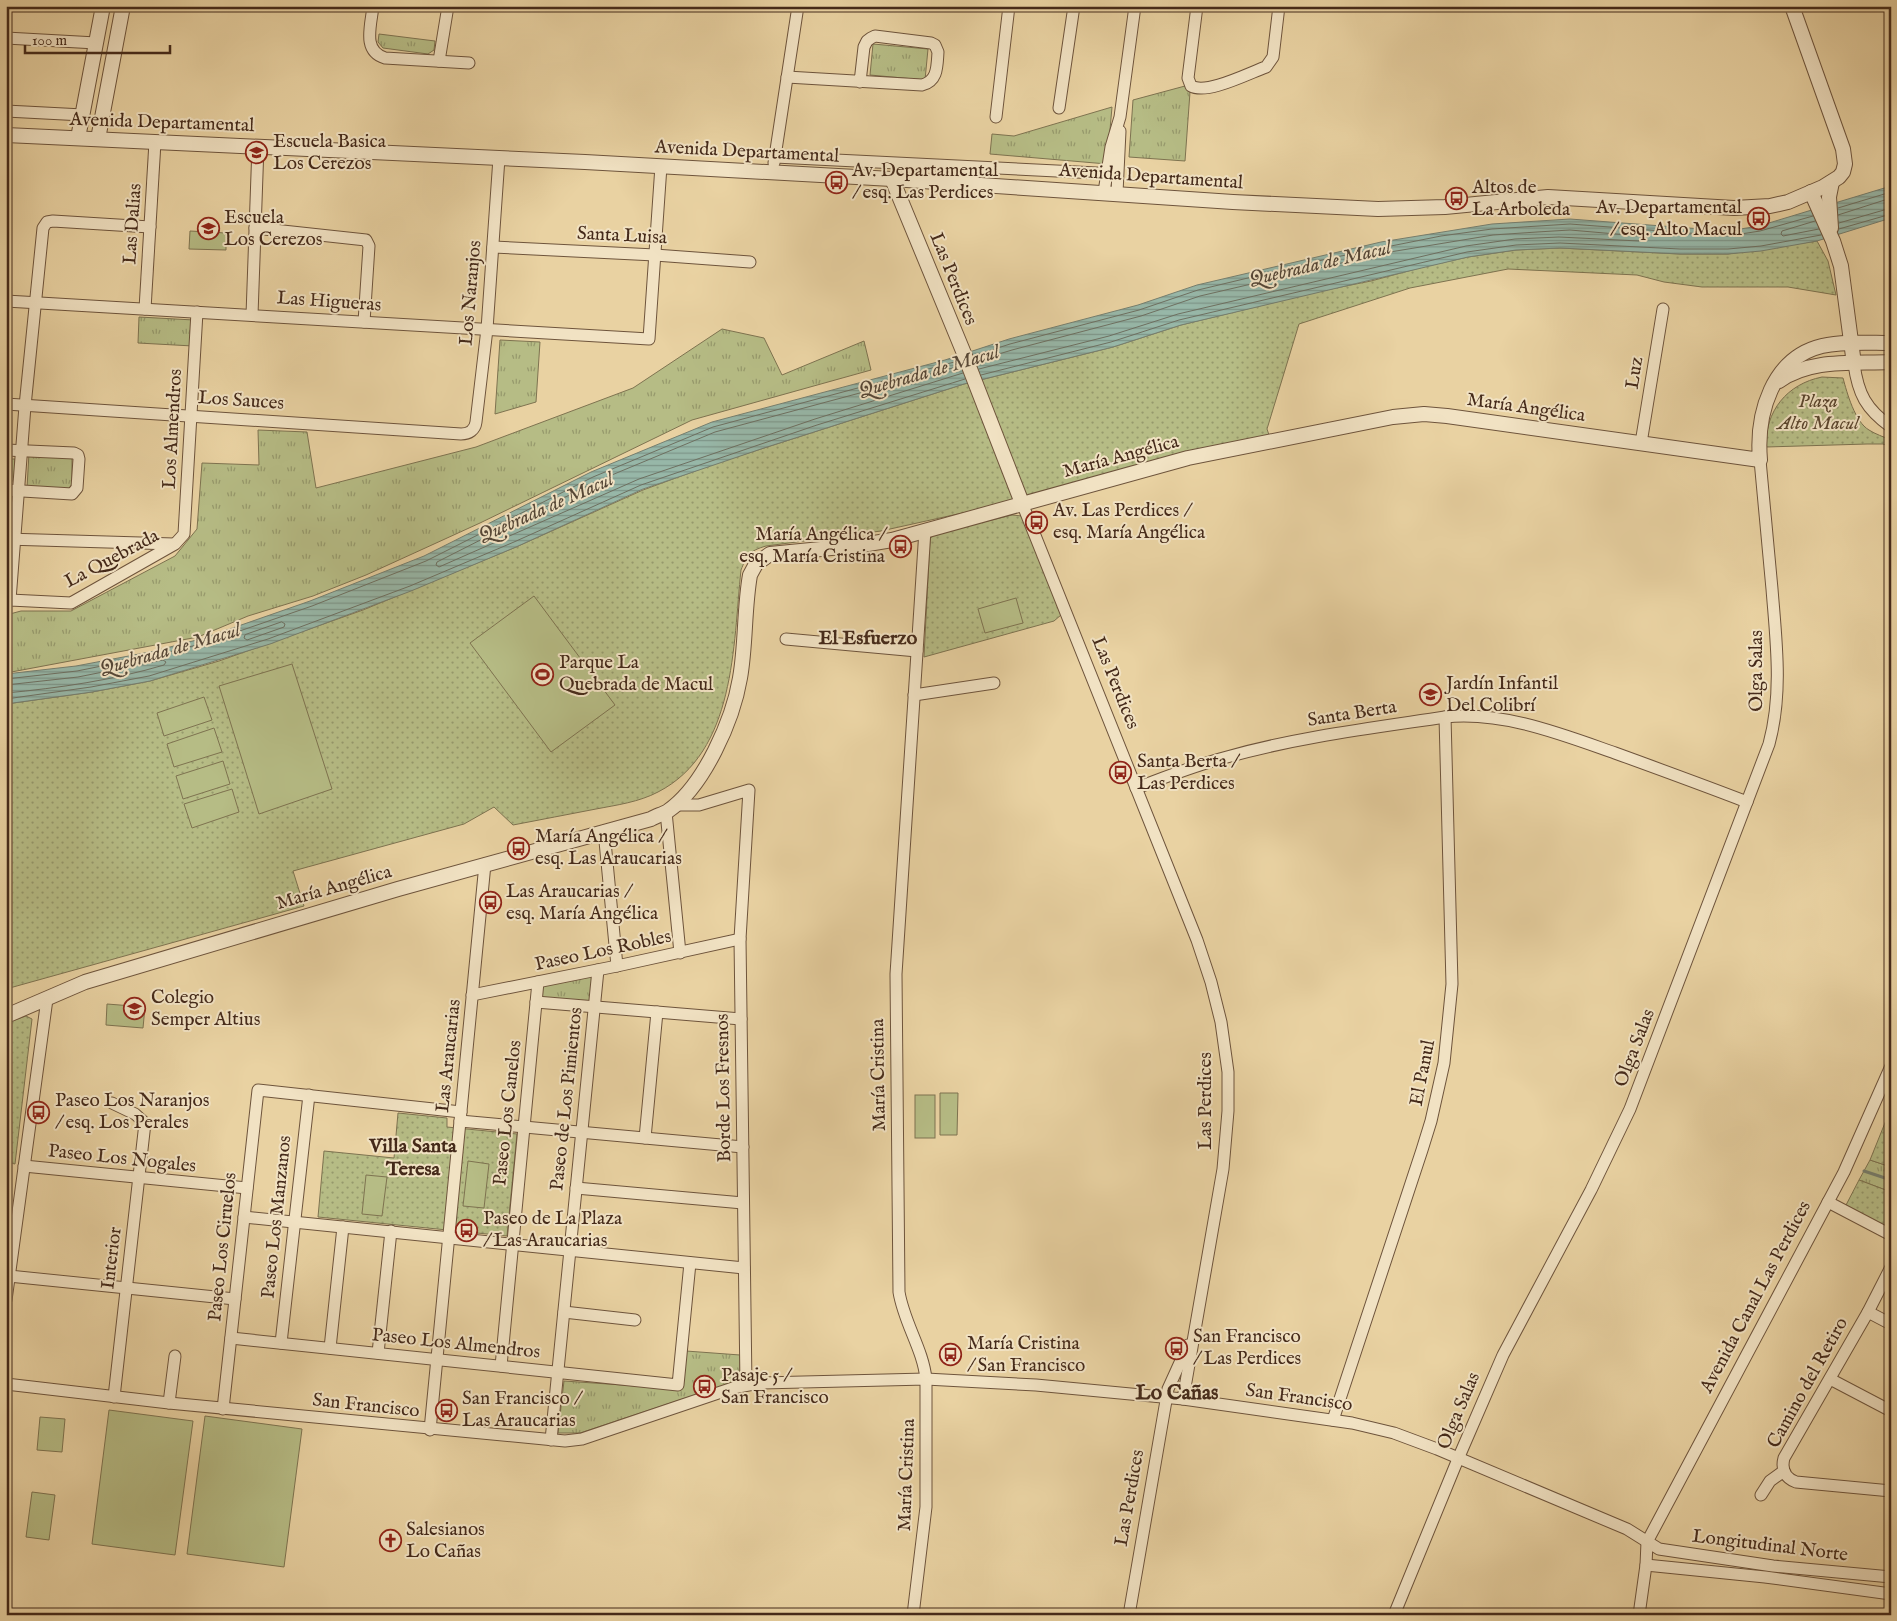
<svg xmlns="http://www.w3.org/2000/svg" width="1897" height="1621" viewBox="0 0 1897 1621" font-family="'IM FELL English',serif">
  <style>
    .grass { fill: url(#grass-tufts); stroke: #7e7350 }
    .park { fill: url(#park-dots); stroke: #7e7350 }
    .pitch { fill: #b6bc85; stroke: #7e7350 }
    .water { fill: url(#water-rules); stroke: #767f6f }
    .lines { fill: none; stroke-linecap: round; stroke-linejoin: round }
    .shore { stroke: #6e7061; stroke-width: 1 }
    .stream { stroke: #767f6f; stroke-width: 3 }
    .minor-casing { stroke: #6e543c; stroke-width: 13 }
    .tertiary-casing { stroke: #6e543c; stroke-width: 16 }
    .minor { stroke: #f1e2c3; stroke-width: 11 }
    .tertiary { stroke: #f1e2c3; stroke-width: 14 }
    .labels { text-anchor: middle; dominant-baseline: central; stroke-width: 4; stroke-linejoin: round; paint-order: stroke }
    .street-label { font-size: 19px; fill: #452a1a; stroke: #f1e2c3 }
    .poi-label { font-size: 19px; fill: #452a1a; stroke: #f1e2c3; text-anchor: start }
    .park-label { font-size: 19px; font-style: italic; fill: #5c472f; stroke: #f1e2c3 }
    .water-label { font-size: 20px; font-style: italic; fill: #554636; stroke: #f1e2c3 }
    .neighbourhood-label { font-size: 20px; font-weight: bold; fill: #452a1a; stroke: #f1e2c3 }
    .quarter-label { font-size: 21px; font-weight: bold; fill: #452a1a; stroke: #f1e2c3 }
  </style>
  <defs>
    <pattern id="grass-tufts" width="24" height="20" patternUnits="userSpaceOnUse" patternTransform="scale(1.25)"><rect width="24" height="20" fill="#b6bc85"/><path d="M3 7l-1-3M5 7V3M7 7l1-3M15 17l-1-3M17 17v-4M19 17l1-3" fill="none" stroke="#96996c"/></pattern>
    <pattern id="park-dots" width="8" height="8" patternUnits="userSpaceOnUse" patternTransform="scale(1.25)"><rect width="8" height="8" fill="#b6bc85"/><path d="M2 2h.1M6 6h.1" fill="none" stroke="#96996c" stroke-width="1.8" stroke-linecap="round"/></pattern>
    <pattern id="water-rules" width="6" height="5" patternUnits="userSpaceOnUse" patternTransform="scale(1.25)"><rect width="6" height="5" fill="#97b7a8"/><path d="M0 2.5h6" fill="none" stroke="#7d9588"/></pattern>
  </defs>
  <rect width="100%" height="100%" fill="#e9d2a2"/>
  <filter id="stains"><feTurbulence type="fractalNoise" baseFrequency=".004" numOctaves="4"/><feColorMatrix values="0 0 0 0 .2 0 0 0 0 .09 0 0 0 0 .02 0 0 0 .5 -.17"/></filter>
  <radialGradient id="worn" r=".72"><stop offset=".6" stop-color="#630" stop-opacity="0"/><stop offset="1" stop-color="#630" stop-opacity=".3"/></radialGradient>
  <!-- grass -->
  <g class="grass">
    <polygon points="379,34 435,41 434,50 428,54 383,48 378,42"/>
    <polygon points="873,44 928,49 925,80 870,75"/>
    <polygon points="1185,86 1190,92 1185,161 1129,157 1133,100"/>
    <polygon points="1112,107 1107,164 990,154 992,134 1014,136"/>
    <polygon points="139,317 194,320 193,346 138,343"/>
    <polygon points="722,329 764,338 782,375 864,341 871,370 692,420 480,523 366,575 313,596 248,616 198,637 6,673 6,615 21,611 71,611 175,556 197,529 202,463 259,465 258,430 307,432 316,488 476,447 633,388"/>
    <polygon points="500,340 540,342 536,402 495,414"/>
    <polygon points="29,453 72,455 72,484 68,490 27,488"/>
    <polygon points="592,975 593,979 591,1004 539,1001 540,986"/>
    <polygon points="1870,1160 1891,1167 1891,1192 1859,1180"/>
    <polygon points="686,1351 740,1355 740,1380 580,1433 558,1433 564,1381 681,1389"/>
  </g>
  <!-- park -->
  <g class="park">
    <path d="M1817 241 1828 261 1836 295 1788 287H1702L1664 282 1637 275 1508 269 1410 288 1299 324 1267 429 1269 435 1012 502 881 531 766 546C749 551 747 555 741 570 733 645 736 752 658 792 639 802 617 805 596 809 568 814 541 820 513 825L494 807 464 824 293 871 304 906 6 989V704L92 692 150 681 219 661 363 610 516 547 643 490 714 464 964 384 1113 347 1181 325 1321 291 1371 281 1427 266 1468 257 1516 250 1560 248 1680 254H1728Z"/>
    <path d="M1822 377 1843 378C1847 393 1855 422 1869 430 1875 434 1884 437 1891 440V447L1883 444H1867L1766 447C1765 411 1787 384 1822 377Z"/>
    <polygon points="1012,515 1022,516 1061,615 1054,621 924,657 930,539 934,534"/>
    <polygon points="26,1016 32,1019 15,1164 6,1162 6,1023"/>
    <polygon points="1891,1108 1891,1167 1870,1160"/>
    <polygon points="398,1113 447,1118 447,1127 517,1134 507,1236 318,1217 324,1151 394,1158"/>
    <polygon points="1859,1180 1891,1192 1891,1230 1845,1207"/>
  </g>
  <!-- pitch -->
  <g class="pitch">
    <polygon points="190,231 226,233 226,250 189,249"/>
    <polygon points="6,459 15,459 14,481 6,481"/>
    <polygon points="534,596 615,705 551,752 470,643"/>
    <polygon points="1016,598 1023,623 985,633 978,609"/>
    <polygon points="292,664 332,789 259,814 219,686"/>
    <polygon points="204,697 212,720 164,736 157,713"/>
    <polygon points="214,728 222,752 174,767 167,744"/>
    <polygon points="223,761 230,784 183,799 176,776"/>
    <polygon points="232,789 239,812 192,828 184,804"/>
    <polygon points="107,1004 145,1007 143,1028 106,1025"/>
    <polygon points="940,1093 958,1093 957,1135 940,1135"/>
    <rect x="915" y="1095" width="20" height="43"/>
    <polygon points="468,1161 489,1164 484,1208 463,1206"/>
    <polygon points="366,1175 387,1177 382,1216 362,1214"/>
    <polygon points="109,1410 193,1421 175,1555 92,1544"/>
    <polygon points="205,1416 302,1429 284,1567 187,1554"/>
    <polygon points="40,1417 65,1419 62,1452 37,1450"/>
    <polygon points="32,1492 55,1495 49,1540 26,1537"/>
  </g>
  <!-- water -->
  <polygon class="water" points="1891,186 1891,218 1817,241 1761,251 1728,254 1680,254 1560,248 1516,250 1468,257 1181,325 1113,347 964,384 764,448 643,489 516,547 411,591 270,644 150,681 92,692 6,704 6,674 76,666 155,651 204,638 310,601 424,556 591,472 712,422 945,360 1009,339 1138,305 1197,285 1381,242 1492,224 1570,219 1728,231 1759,226"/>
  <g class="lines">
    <!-- shore -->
    <g class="shore">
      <polyline points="1838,208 1891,192"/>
      <polyline points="1838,215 1891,198"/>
      <polyline points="1815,221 1782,231 1781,234 1783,236 1819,229"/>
      <polyline points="1839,223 1891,208"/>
      <polyline points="1839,229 1891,214"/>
      <polyline points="973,356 1010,344 1139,310 1198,290 1331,258 1441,236 1492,229 1570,224 1728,236 1760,231 1813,216"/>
      <polyline points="976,361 1012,350 1141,316 1200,296 1384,253 1493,235 1537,232 1570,230 1639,236 1641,238 1639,241 1559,237 1515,239 1466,246 1178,314 1109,336 979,369"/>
      <polyline points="960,366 715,432 595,482 437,562 436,565 439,567 639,479 815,419 963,373"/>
      <polyline points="981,375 1111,342 1179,320 1467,252 1516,245 1560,243 1680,249 1728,249 1761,246 1821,235"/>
      <polygon points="282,622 285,624 284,627 247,640 244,638 245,635"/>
      <polyline points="6,679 77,671 156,655 205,643 312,606 426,561 593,477 713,427 958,361"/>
      <path d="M6 685 78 677 163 660 166 662 164 665C114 680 59 688 6 693"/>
      <polyline points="6,699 91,687 149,676 268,639 410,586 514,542 641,485 817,425 965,379"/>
    </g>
    <!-- stream -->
    <polyline class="stream" points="1864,1171 1891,1180"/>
    <defs>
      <g id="minor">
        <path d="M373 6C371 26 362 51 385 58L469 63"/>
        <path d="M1197 6 1188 78 1191 86C1207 95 1249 73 1266 67L1273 57 1279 6"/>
        <polyline points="6,38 96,43"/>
        <polyline points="439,61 448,6"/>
        <path d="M787 77 922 85C938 81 937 66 938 52L935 45 931 43 875 36 871 38 867 41 864 47 860 82"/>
        <polyline points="1059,108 1074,6"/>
        <polyline points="6,111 83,115"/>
        <polyline points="996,117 1009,6"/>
        <polyline points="775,157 1117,174"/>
        <polyline points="774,163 798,6"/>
        <polyline points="1104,192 1111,147 1120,117 1135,6"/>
        <polyline points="1117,193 1120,131"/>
        <polyline points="255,228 366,240 369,246 364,322"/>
        <polyline points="493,247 655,255 750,262"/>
        <polyline points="6,301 649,339 661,166"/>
        <polyline points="145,309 155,142"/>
        <polyline points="252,315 258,146"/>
        <path d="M1854 364C1858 394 1866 409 1891 427"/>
        <path d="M6 404 461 434C469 434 475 430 476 422L487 329 499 158"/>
        <polyline points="1641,443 1663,309"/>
        <polyline points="6,450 74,453 78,455 79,459 77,488 72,494 6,490"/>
        <polyline points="1022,503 1197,940 1211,982 1221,1022 1228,1072 1228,1111 1223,1169 1183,1399"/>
        <polyline points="6,539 174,544"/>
        <polyline points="10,600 25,406 43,228 47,222 53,221 150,227"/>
        <polyline points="6,602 10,600 71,603 175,544 184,534 197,312"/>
        <polyline points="786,639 917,651"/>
        <polyline points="914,695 994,683"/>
        <path d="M1136 788C1166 777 1196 765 1227 757 1298 737 1372 728 1445 717 1503 711 1561 734 1615 753 1659 769 1703 785 1747 802"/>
        <polyline points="675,805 699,805 749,790 740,939 746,1385"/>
        <polyline points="666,812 680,953"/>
        <polyline points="604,831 617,966"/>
        <polyline points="472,995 617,966 740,939"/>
        <polyline points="536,1002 741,1019"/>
        <polyline points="112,1103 135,1114 145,1123 114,1397"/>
        <polyline points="460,1121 743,1147"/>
        <polyline points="645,1138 657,1012"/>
        <polyline points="24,1166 247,1188"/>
        <polyline points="576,1188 743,1203"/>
        <polyline points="1828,1202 1891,1235"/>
        <polyline points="244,1217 744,1268"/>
        <path d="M1891 1267 1868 1312 1784 1458C1781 1469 1785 1478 1796 1482L1891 1491"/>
        <polyline points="9,1276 235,1299"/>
        <polyline points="6,1300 47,999"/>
        <polyline points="564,1312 635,1320"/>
        <polyline points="1868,1312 1891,1324"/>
        <polyline points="231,1338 678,1385 690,1263"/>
        <polyline points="281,1343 309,1095"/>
        <polyline points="330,1348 343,1227"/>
        <polyline points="378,1353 391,1231"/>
        <polyline points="501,1366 538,982"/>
        <polyline points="1830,1379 1891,1411"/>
        <polyline points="6,1384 169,1403 565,1441 582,1439 733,1388 759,1383 926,1379 1036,1385 1183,1399 1352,1423 1394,1433 1437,1449 1627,1529 1659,1549 1773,1566 1891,1577"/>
        <polyline points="169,1403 175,1356"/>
        <polyline points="223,1409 258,1090 461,1112"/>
        <polyline points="1333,1420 1422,1150 1431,1121 1444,1063 1452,984 1445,717"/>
        <polyline points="430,1430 485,864"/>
        <polyline points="551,1440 598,970"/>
        <polyline points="1761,1495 1770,1481 1784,1471"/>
        <polyline points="1646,1565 1765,1577 1891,1594"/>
        <path d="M913 1615 926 1507V1379C923 1349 904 1323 899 1292L896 974 925 530"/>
        <polyline points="1129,1615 1168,1389 1188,1345"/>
        <path d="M1394 1615 1458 1459 1503 1355 1591 1190 1630 1109 1769 744C1783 693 1776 640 1772 589 1768 546 1764 503 1760 460"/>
        <polyline points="1639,1615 1646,1565 1647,1542 1844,1172 1891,1066"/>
      </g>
      <g id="tertiary">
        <polyline points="6,135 585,162 892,179 1233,202 1378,209 1445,207 1548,197 1734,208 1770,206 1788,202 1823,187 1839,177 1843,172 1845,164 1843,149 1792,6"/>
        <polyline points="78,138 103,6"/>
        <polyline points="98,139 123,6"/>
        <polyline points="892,179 963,351 1022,503"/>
        <polyline points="1811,192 1833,241 1841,266 1854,364"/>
        <polyline points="1831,228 1829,197 1832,182"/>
        <path d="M1779 381C1811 358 1854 364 1891 362"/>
        <path d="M6 1016 85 982 398 889 651 819C656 816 663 814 668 811 704 786 733 720 740 678 746 644 744 609 750 575L756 564 770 554 862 545 892 540 1188 458 1393 417 1424 414 1447 416 1760 460C1756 414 1772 358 1822 346 1844 341 1869 343 1891 343"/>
      </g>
    </defs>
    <!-- minor casing -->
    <use href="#minor" class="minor-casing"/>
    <!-- tertiary casing -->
    <use href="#tertiary" class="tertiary-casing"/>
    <!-- minor -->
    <use href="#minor" class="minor"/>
    <!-- tertiary -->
    <use href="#tertiary" class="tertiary"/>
  </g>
  <!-- icons -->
  <defs>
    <symbol id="school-ring" viewBox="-11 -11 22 22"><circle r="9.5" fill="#f1e2c3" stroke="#8f2418" stroke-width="1.5"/><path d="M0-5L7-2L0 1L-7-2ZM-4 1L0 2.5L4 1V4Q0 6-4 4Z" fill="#8f2418"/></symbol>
    <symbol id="bus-ring" viewBox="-11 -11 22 22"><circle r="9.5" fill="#f1e2c3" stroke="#8f2418" stroke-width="1.5"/><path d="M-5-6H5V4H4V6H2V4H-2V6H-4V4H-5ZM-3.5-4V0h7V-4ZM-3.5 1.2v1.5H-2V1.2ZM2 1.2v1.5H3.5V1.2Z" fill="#8f2418"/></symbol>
    <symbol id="stadium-ring" viewBox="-11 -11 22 22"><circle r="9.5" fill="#f1e2c3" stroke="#8f2418" stroke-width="1.5"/><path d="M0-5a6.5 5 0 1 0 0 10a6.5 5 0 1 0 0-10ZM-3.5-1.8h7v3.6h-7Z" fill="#8f2418"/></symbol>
    <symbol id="church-ring" viewBox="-11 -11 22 22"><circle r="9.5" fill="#f1e2c3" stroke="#8f2418" stroke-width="1.5"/><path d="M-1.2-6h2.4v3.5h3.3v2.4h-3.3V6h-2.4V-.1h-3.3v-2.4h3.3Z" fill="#8f2418"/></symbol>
  </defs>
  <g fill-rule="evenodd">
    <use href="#school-ring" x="244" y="140" width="25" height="25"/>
    <use href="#bus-ring" x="824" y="170" width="25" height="25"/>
    <use href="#bus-ring" x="1444" y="186" width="25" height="25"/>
    <use href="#bus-ring" x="1746" y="206" width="25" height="25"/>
    <use href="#school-ring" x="196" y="216" width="25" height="25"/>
    <use href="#bus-ring" x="1024" y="510" width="25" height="25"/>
    <use href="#bus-ring" x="888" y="534" width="25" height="25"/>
    <use href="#stadium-ring" x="530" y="662" width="25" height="25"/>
    <use href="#school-ring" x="1418" y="682" width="25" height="25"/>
    <use href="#bus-ring" x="1108" y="760" width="25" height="25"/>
    <use href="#bus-ring" x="506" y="836" width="25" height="25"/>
    <use href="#bus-ring" x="478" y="890" width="25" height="25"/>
    <use href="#school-ring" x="122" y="996" width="25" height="25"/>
    <use href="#bus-ring" x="26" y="1100" width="25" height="25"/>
    <use href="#bus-ring" x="454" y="1218" width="25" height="25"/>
    <use href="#bus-ring" x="1164" y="1336" width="25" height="25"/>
    <use href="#bus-ring" x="938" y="1342" width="25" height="25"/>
    <use href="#bus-ring" x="692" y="1374" width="25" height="25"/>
    <use href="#bus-ring" x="434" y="1398" width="25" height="25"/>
    <use href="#church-ring" x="378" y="1528" width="25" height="25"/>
  </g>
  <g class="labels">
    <!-- street labels -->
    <g class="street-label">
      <text transform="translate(162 123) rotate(2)">Avenida Departamental</text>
      <text transform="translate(747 152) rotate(3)">Avenida Departamental</text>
      <text transform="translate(1151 177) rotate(4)">Avenida Departamental</text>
      <text transform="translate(133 224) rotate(-86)">Las Dalias</text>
      <text transform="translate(622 236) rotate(3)">Santa Luisa</text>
      <text transform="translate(953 279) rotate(68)">Las Perdices</text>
      <text transform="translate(471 293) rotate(-85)">Los Naranjos</text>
      <text transform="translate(329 302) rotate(4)">Las Higueras</text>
      <text transform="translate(1635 373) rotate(-81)">Luz</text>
      <text transform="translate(241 401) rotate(4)">Los Sauces</text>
      <text transform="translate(1526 408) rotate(8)">María Angélica</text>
      <text transform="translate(173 429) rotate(-87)">Los Almendros</text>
      <text transform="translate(1121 457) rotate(-15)">María Angélica</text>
      <text transform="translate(112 559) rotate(-28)">La Quebrada</text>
      <text transform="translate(1757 671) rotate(-90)">Olga Salas</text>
      <text transform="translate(1115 683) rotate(68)">Las Perdices</text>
      <text transform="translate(1352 714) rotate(-9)">Santa Berta</text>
      <text transform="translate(334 888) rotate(-16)">María Angélica</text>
      <text transform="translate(603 951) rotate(-12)">Paseo Los Robles</text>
      <text transform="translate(1635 1048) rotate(-69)">Olga Salas</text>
      <text transform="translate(449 1056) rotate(-84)">Las Araucarias</text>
      <text transform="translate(1423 1073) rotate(-79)">El Panul</text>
      <text transform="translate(879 1075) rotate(-91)">María Cristina</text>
      <text transform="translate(724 1088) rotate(-91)">Borde Los Fresnos</text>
      <text transform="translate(567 1099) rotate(-84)">Paseo de Los Pimientos</text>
      <text transform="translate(1206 1101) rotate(-90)">Las Perdices</text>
      <text transform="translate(508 1113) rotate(-84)">Paseo Los Canelos</text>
      <text transform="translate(122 1159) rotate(6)">Paseo Los Nogales</text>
      <text transform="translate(277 1217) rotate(-84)">Paseo Los Manzanos</text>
      <text transform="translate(223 1247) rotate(-84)">Paseo Los Ciruelos</text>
      <text transform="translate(112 1258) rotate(-83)">Interior</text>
      <text transform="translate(1756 1297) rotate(-62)">Avenida Canal Las Perdices</text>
      <text transform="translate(456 1344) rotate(6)">Paseo Los Almendros</text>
      <text transform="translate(1808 1383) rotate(-61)">Camino del Retiro</text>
      <text transform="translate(1299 1398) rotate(8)">San Francisco</text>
      <text transform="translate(366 1406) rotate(6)">San Francisco</text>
      <text transform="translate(1459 1411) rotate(-67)">Olga Salas</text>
      <text transform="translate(907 1475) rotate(-88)">María Cristina</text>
      <text transform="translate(1130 1498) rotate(-80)">Las Perdices</text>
      <text transform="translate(1770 1546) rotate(7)">Longitudinal Norte</text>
    </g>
    <!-- poi labels -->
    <g class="poi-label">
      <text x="273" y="142">Escuela Basica<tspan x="273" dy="22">Los Cerezos</tspan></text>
      <text x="852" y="171">Av. Departamental<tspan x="852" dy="22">/ esq. Las Perdices</tspan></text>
      <text x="1472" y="188">Altos de<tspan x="1472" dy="22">La Arboleda</tspan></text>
      <text x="1742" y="208" text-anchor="end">Av. Departamental<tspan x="1742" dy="22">/ esq. Alto Macul</tspan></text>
      <text x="224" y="218">Escuela<tspan x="224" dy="22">Los Cerezos</tspan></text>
      <text x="1053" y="511">Av. Las Perdices /<tspan x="1053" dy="22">esq. María Angélica</tspan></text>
      <text x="885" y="535" text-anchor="end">María Angélica /<tspan x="885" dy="22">esq. María Cristina</tspan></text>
      <text x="559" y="663">Parque La<tspan x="559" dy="22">Quebrada de Macul</tspan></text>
      <text x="1446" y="684">Jardín Infantil<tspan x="1446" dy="22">Del Colibrí</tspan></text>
      <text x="1137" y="762">Santa Berta /<tspan x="1137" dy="22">Las Perdices</tspan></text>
      <text x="535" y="837">María Angélica /<tspan x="535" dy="22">esq. Las Araucarias</tspan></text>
      <text x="506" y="892">Las Araucarias /<tspan x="506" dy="22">esq. María Angélica</tspan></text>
      <text x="151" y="998">Colegio<tspan x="151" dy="22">Semper Altius</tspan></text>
      <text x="55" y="1101">Paseo Los Naranjos<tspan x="55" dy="22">/ esq. Los Perales</tspan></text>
      <text x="483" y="1219">Paseo de La Plaza<tspan x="483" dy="22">/ Las Araucarias</tspan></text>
      <text x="1193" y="1337">San Francisco<tspan x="1193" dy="22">/ Las Perdices</tspan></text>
      <text x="967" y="1344">María Cristina<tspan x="967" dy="22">/ San Francisco</tspan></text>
      <text x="721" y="1376">Pasaje 5 /<tspan x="721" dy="22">San Francisco</tspan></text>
      <text x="462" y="1399">San Francisco /<tspan x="462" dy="22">Las Araucarias</tspan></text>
      <text x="406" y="1530">Salesianos<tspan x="406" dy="22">Lo Cañas</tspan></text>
    </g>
    <!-- park labels -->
    <g class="park-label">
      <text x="1818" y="402">Plaza<tspan x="1818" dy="22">Alto Macul</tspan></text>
    </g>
    <!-- water labels -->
    <g class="water-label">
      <text transform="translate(1320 264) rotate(-13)">Quebrada de Macul</text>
      <text transform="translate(929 372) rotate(-16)">Quebrada de Macul</text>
      <text transform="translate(546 508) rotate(-24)">Quebrada de Macul</text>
      <text transform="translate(170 650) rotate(-16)">Quebrada de Macul</text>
    </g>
    <!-- neighbourhood labels -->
    <g class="neighbourhood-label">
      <text x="868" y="638">El Esfuerzo</text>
      <text x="413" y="1146">Villa Santa<tspan x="413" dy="23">Teresa</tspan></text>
    </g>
    <!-- quarter labels -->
    <g class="quarter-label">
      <text x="1177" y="1393">Lo Cañas</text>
    </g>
  </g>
  <!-- margin -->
  <rect width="1897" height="1621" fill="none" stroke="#e9d2a2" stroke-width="25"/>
  <rect x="8" y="8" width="1882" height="1606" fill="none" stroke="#452a1a" stroke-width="2.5"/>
  <rect x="12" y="12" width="1872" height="1596" fill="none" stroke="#452a1a"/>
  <!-- scale -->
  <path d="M25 45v8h145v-8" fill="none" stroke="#452a1a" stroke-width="2.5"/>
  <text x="32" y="45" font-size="15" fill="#452a1a" stroke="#f1e2c3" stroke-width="4" paint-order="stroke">100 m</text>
  <rect width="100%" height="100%" filter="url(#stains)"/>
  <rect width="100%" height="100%" fill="url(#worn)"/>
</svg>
